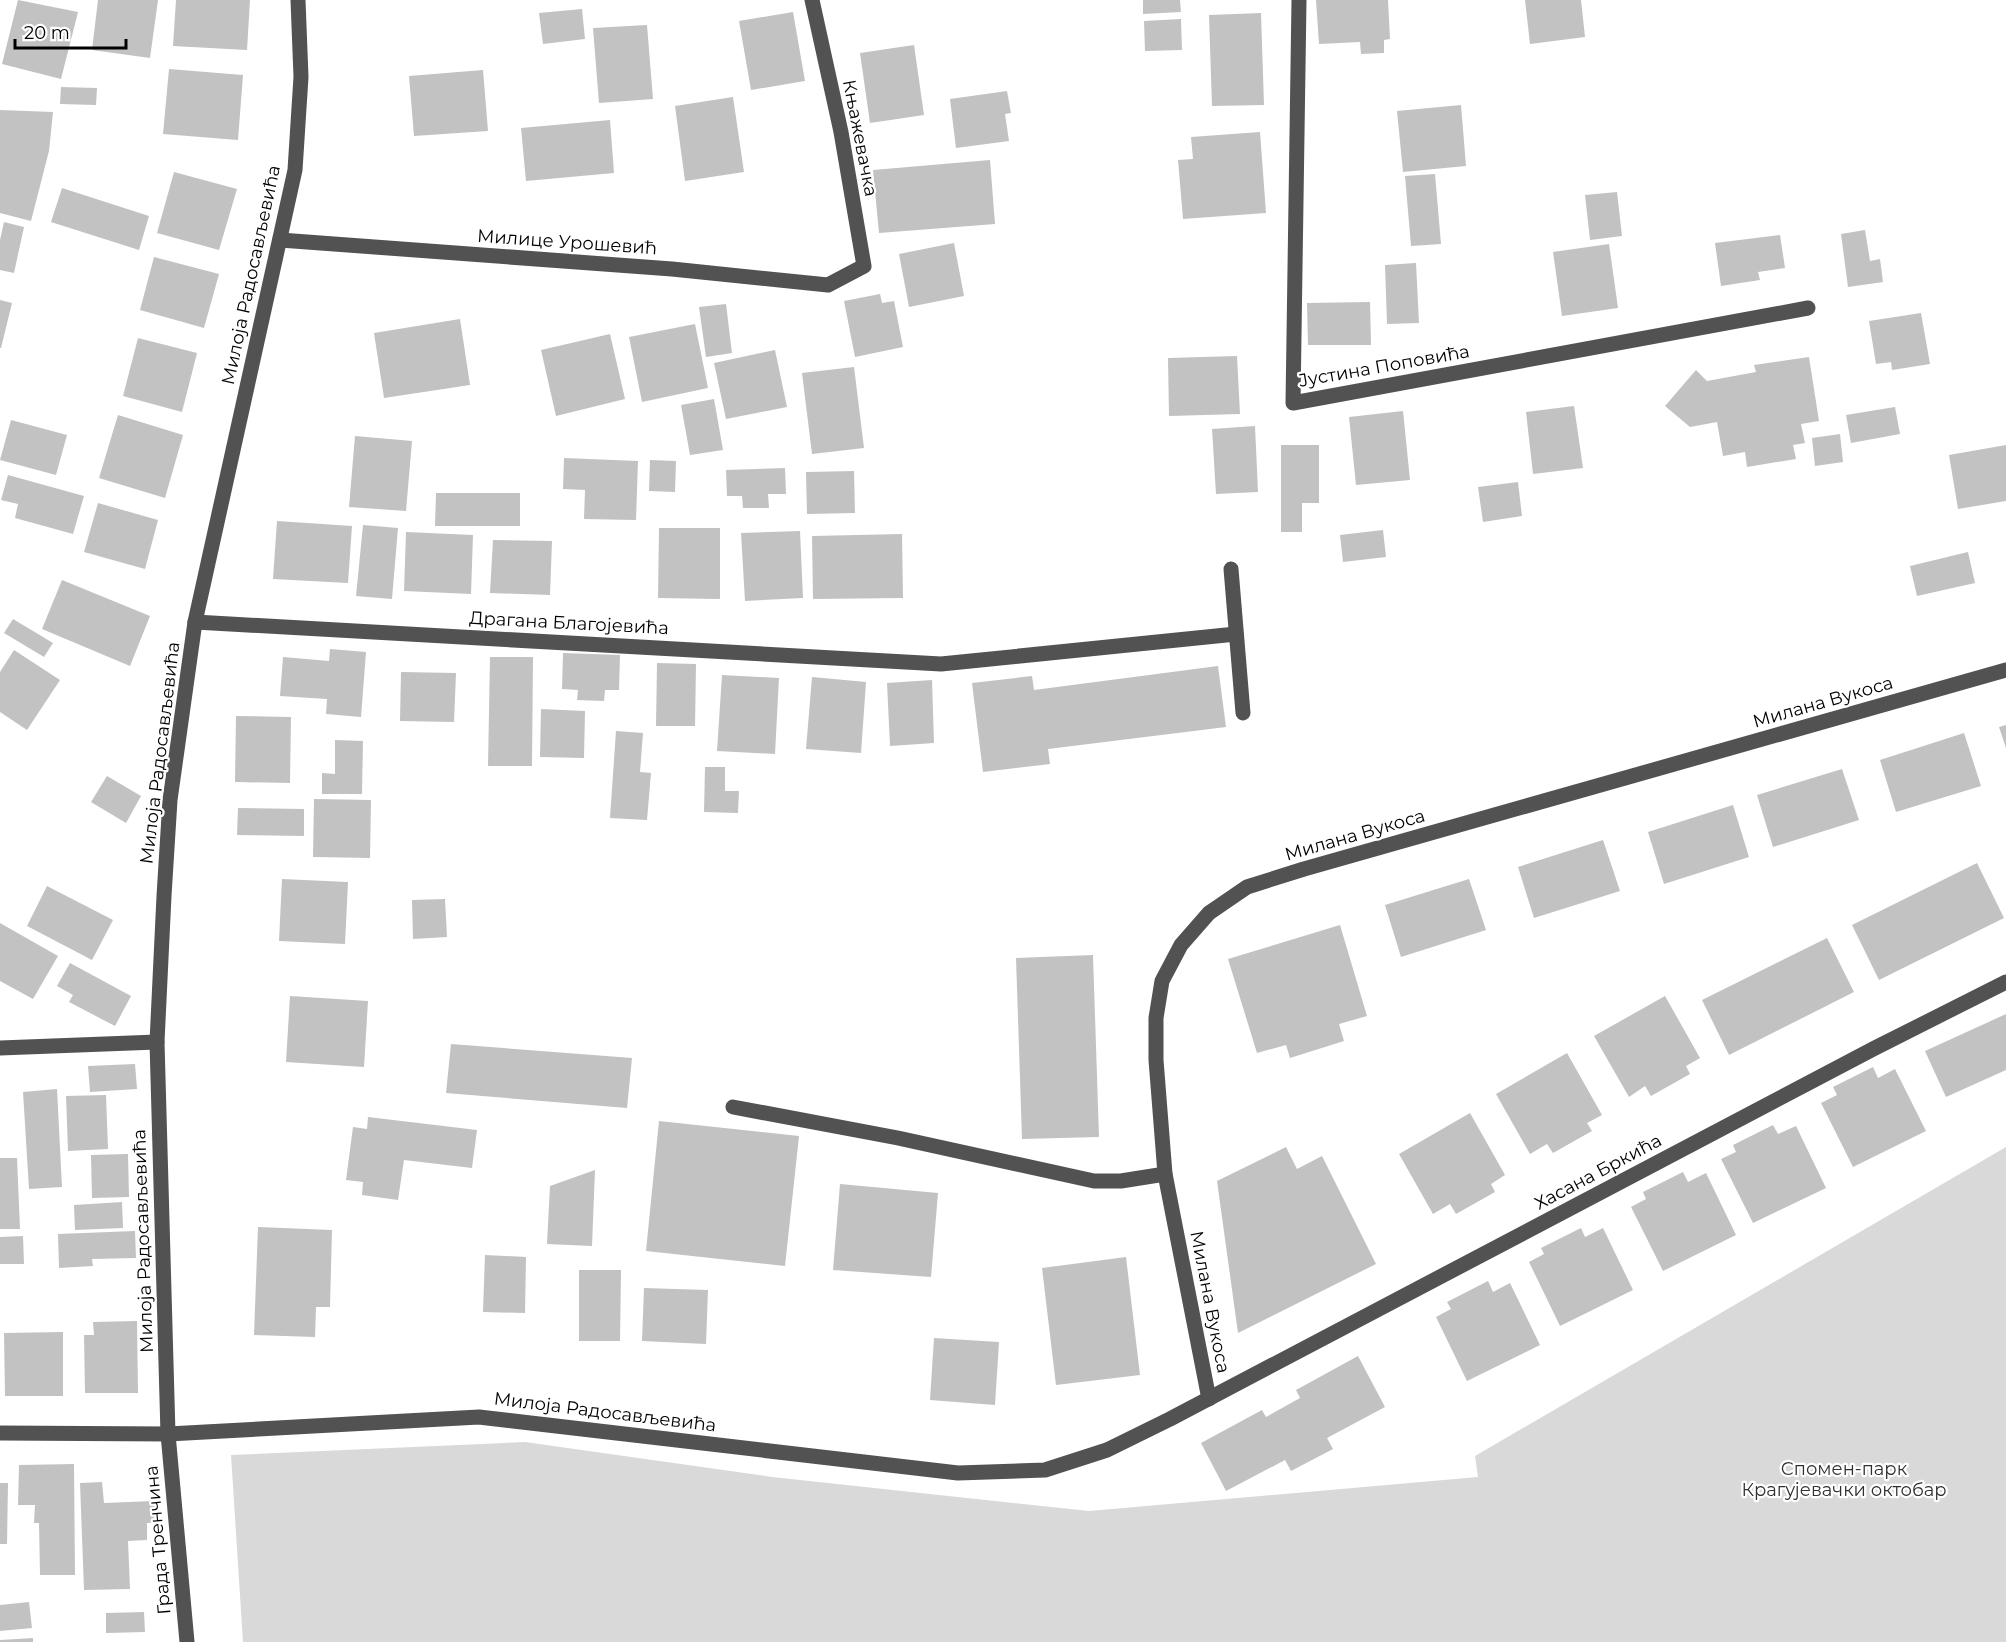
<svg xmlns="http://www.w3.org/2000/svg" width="2006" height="1642" viewBox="0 0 2006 1642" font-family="Montserrat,sans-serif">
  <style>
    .green { fill: #d9d9d9 }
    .building { fill: #c2c2c2 }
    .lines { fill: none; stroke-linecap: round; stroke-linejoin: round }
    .minor { stroke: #525252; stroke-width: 15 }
    .labels { text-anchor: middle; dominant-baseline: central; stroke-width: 4.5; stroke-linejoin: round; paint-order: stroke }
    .street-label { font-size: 18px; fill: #000; stroke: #fff }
    .park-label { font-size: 18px; fill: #303030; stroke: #fff }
  </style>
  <rect width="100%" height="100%" fill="#fff"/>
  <!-- green -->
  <polygon class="green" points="2006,1147 2006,1642 243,1642 231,1455 525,1442 772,1477 1089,1511 1478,1477 1475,1456"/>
  <!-- building -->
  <g class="building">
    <polygon points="18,0 78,12 61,79 2,64"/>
    <polygon points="98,0 158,0 150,58 92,50"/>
    <polygon points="176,0 250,0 247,50 173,46"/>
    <polygon points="1143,0 1180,0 1181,12 1143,14"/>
    <polygon points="1316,0 1388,0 1390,39 1384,40 1384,53 1361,54 1360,42 1319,44"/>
    <polygon points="1525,0 1581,0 1585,37 1530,44"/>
    <polygon points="582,9 585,39 543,44 539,13"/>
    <polygon points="793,12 805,81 751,90 739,21"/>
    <polygon points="1261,13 1264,105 1212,106 1209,15"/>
    <polygon points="1181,19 1182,50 1145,51 1144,21"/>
    <polygon points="647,25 653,99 599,103 593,28"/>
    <polygon points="914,45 924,115 870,123 860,53"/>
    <polygon points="169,69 243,75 238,140 163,134"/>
    <polygon points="483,70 488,131 414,136 409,76"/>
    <polygon points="61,87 97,88 96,105 60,104"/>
    <polygon points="1007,91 1011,113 1005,114 1009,141 956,148 950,99"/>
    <polygon points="733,97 744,172 685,181 675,106"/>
    <polygon points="1461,105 1466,166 1403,172 1397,111"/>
    <polygon points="0,110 53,112 49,151 31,221 0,213"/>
    <polygon points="610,120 614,173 526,181 521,128"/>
    <polygon points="1260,132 1266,213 1183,219 1178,160 1193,159 1191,137"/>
    <polygon points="990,160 995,224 879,233 873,170"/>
    <polygon points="174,172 237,189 219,250 157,233"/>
    <polygon points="1435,174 1441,244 1411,246 1405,176"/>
    <polygon points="62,188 149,216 139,250 51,222"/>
    <polygon points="1617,192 1622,236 1590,240 1585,195"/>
    <polygon points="4,222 24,227 14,273 0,270 0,240"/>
    <polygon points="1865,230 1870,261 1880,259 1883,282 1848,287 1841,234"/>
    <polygon points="1780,235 1785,268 1758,272 1760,280 1721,286 1715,243"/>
    <polygon points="954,243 964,296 909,307 899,254"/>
    <polygon points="1609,244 1618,308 1562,316 1553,252"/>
    <polygon points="154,257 219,274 204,328 140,310"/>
    <polygon points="1416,263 1419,323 1387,324 1385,265"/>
    <polygon points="880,294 882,303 894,301 903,347 855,357 844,301"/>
    <polygon points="0,300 12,303 1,348 0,348"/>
    <polygon points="1370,302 1371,345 1308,345 1307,303"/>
    <polygon points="726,304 732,353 706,357 699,307"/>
    <polygon points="1921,313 1930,364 1892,370 1891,362 1876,364 1869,321"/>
    <polygon points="460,319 470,385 384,398 374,333"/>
    <polygon points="695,324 708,388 642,402 629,337"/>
    <polygon points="610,334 625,399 556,416 541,350"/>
    <polygon points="138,338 197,353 182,412 123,396"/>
    <polygon points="775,350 787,407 726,419 714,363"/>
    <polygon points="1237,356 1240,414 1169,416 1168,358"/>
    <polygon points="1809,357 1819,421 1801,424 1805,443 1793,445 1796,459 1747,467 1745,452 1723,456 1717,422 1690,427 1665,406 1696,370 1707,381 1756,372 1754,365"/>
    <polygon points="854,367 864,448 812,454 802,373"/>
    <polygon points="714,399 723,450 690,455 681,405"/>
    <polygon points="1574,406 1583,468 1533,474 1526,412"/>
    <polygon points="1895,407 1900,434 1851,443 1846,415"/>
    <polygon points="1403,411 1410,480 1356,485 1349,417"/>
    <polygon points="118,415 183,435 165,498 99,478"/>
    <polygon points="11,420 67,435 56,475 0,460"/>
    <polygon points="1255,426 1258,492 1216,494 1212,429"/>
    <polygon points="1840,434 1843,462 1815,466 1812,438"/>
    <polygon points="355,436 412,441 406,511 349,507"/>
    <polygon points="1281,445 1319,445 1319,503 1302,503 1302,532 1281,532"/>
    <polygon points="2006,445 2006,501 1958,509 1949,455"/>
    <polygon points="564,458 638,461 636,520 584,519 585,490 563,489"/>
    <polygon points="650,460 676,461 675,492 649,491"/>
    <polygon points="785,468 786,494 768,494 769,508 743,508 742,496 727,496 726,470"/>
    <polygon points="854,471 855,513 807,514 806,472"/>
    <polygon points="8,475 84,496 73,534 15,518 18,504 1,500"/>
    <polygon points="1518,482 1522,516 1483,522 1478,487"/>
    <polygon points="436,493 520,493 520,526 435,526"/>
    <polygon points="98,503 158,520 145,569 84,552"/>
    <polygon points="277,521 352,526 348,583 273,579"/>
    <polygon points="363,525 398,528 392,599 356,596"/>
    <polygon points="659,528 720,528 720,599 658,598"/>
    <polygon points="1383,530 1386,557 1343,562 1340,535"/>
    <polygon points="800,531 803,598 745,601 741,533"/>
    <polygon points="406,532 473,535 471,594 404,591"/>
    <polygon points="902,534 903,598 813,599 812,536"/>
    <polygon points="493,540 552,541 550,595 490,593"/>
    <polygon points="1968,552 1975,583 1917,596 1910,566"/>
    <polygon points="62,580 150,616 130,666 42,629"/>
    <polygon points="13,619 53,643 44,657 4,633"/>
    <polygon points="330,649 366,652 361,717 326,714 327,699 280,696 283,657 329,661"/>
    <polygon points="14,650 60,680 27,730 0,712 0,672"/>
    <polygon points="563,653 620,655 619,690 605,690 604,701 577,700 578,690 562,689"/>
    <polygon points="490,657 533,657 532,766 488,766"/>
    <polygon points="657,663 696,664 695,726 656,726"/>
    <polygon points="1218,666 1226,727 1048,749 1050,764 983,772 972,683 1032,676 1034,690"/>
    <polygon points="401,672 456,673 454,722 400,721"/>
    <polygon points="722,675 779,678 775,754 717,751"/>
    <polygon points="812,677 866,682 861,753 806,749"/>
    <polygon points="932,680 934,743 890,746 887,683"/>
    <polygon points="541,709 585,711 584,758 540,757"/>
    <polygon points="236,716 291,717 290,783 235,782"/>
    <polygon points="2006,725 2006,748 1999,727"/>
    <polygon points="616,731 643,733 640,772 651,773 647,820 610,818"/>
    <polygon points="1964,733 1981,786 1896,812 1880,760"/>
    <polygon points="335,740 363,741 362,794 322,794 322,773 335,774"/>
    <polygon points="705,767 725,767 725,791 739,791 738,813 704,812"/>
    <polygon points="1842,769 1859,820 1773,847 1757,795"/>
    <polygon points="107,776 141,796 126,823 91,802"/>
    <polygon points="314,799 371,800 370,858 313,857"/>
    <polygon points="1733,805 1749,857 1664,884 1648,832"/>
    <polygon points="238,808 304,809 304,836 237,835"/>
    <polygon points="1603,840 1620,891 1534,918 1518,867"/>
    <polygon points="1977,863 2004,918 1879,980 1852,925"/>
    <polygon points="282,879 348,882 345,944 279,941"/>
    <polygon points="1469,879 1486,930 1401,957 1385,905"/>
    <polygon points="47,886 113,920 92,960 27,926"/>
    <polygon points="445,899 447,937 413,939 412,900"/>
    <polygon points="0,923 58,956 33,999 0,981"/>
    <polygon points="1340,925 1367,1016 1339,1024 1344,1041 1290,1058 1286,1045 1257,1053 1228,959"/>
    <polygon points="1827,938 1854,992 1729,1055 1702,1000"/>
    <polygon points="1093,955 1099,1137 1022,1139 1016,958"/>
    <polygon points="70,963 131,996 115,1026 69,1002 73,995 57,986"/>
    <polygon points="290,996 368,1001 364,1067 286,1062"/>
    <polygon points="1665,996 1700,1058 1686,1066 1690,1074 1651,1096 1645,1086 1629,1097 1594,1036"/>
    <polygon points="2006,1014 2006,1070 1946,1097 1925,1051"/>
    <polygon points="451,1044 632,1058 627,1108 446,1093"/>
    <polygon points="1567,1053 1602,1115 1587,1123 1592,1131 1553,1153 1547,1144 1530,1154 1496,1094"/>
    <polygon points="135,1064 137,1089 90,1092 88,1066"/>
    <polygon points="1873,1067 1878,1078 1895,1069 1926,1131 1853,1167 1821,1103 1837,1095 1833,1087"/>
    <polygon points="57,1089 62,1187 29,1189 23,1092"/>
    <polygon points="106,1095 108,1149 68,1151 66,1096"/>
    <polygon points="1470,1113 1505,1175 1491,1184 1495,1192 1456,1214 1450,1204 1433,1214 1399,1154"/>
    <polygon points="368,1117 477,1130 472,1168 404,1160 398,1200 362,1195 363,1182 346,1180 353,1127 367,1129"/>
    <polygon points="659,1121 799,1136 785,1266 646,1251"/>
    <polygon points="1773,1125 1778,1134 1796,1126 1826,1188 1753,1223 1721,1159 1736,1152 1733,1145"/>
    <polygon points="1286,1147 1297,1169 1322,1156 1376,1264 1238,1333 1217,1181"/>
    <polygon points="128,1154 129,1197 92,1198 91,1155"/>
    <polygon points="0,1158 17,1158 20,1229 0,1229"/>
    <polygon points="595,1170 592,1246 547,1244 550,1186"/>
    <polygon points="1683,1172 1688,1182 1706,1173 1736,1235 1663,1271 1631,1207 1646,1199 1643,1192"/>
    <polygon points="840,1184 938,1193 931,1277 833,1270"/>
    <polygon points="122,1202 123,1228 75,1230 74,1205"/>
    <polygon points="258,1227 332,1230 330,1307 316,1307 315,1337 254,1335"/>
    <polygon points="1581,1228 1585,1237 1603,1228 1633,1290 1560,1326 1529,1262 1544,1254 1541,1248"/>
    <polygon points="135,1231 136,1258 92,1259 93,1266 59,1268 58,1234"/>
    <polygon points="23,1236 24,1264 0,1264 0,1237"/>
    <polygon points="485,1255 526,1257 525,1313 483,1312"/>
    <polygon points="1126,1257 1140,1375 1056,1385 1042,1268"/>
    <polygon points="579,1270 621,1270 620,1341 579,1341"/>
    <polygon points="1488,1281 1493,1292 1510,1283 1540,1345 1467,1381 1436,1317 1451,1309 1447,1302"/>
    <polygon points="644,1288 708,1290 706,1344 642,1341"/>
    <polygon points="137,1321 138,1393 85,1393 84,1335 94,1335 93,1322"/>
    <polygon points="63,1332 63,1396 5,1396 4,1333"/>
    <polygon points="934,1338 999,1342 995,1405 930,1400"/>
    <polygon points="1358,1356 1385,1407 1327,1438 1333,1449 1291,1471 1285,1460 1226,1491 1201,1443 1262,1410 1266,1417 1300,1398 1296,1390"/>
    <polygon points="74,1464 75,1575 40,1575 39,1523 34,1523 35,1505 18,1505 19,1465"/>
    <polygon points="102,1482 104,1503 154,1501 154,1523 147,1523 147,1540 128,1541 130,1589 84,1590 80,1483"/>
    <polygon points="0,1483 8,1483 7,1544 0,1544"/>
    <polygon points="29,1602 32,1628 0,1631 0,1605"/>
    <polygon points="144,1612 145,1632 106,1633 106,1613"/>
    <polygon points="33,1638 33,1642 0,1642 0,1640"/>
  </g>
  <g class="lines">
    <!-- minor -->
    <g class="minor">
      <polyline points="1299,0 1293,403 1808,308"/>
      <polyline points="280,240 672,269 828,285 864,266 841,132 812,0"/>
      <polyline points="1231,569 1243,713"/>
      <polyline points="195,622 941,664 1236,634"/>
      <polyline points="0,1048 157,1042"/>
      <polyline points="733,1107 898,1138 1094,1181 1121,1181 1165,1174"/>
      <polyline points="1209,1399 1165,1174 1156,1060 1156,1018 1162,981 1181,945 1209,913 1247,887 1304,869 2006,670"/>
      <polyline points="0,1433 168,1434 479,1417 958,1473 1045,1470 1107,1450 1170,1419 1875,1048 2006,982"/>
      <polyline points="187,1642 168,1434 157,1042 164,896 170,800 195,622 295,170 301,77 298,0"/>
    </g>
  </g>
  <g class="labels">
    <!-- street labels -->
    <g class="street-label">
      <text transform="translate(860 138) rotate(79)">Књажевачка</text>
      <text transform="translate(567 242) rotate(4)">Милице Урошевић</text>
      <text transform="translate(251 275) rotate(-78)">Милоја Радосављевића</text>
      <text transform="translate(1384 366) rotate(-10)">Јустина Поповића</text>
      <text transform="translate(569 623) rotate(3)">Драгана Благојевића</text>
      <text transform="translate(1823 702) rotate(-16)">Милана Вукоса</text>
      <text transform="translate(160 753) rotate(-83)">Милоја Радосављевића</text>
      <text transform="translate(1355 835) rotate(-16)">Милана Вукоса</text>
      <text transform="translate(1598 1172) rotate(-28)">Хасана Бркића</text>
      <text transform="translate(143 1241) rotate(-92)">Милоја Радосављевића</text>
      <text transform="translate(1210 1302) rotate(79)">Милана Вукоса</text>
      <text transform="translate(605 1412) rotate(7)">Милоја Радосављевића</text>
      <text transform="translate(158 1540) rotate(-95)">Града Тренчина</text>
    </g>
    <!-- park labels -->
    <g class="park-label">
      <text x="1844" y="1469">Спомен-парк<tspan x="1844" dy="21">Крагујевачки октобар</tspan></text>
    </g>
  </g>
  <!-- scale -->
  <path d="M15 39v9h111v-9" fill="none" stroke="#000000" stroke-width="3"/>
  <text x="24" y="39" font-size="18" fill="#000000" stroke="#ffffff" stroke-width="4.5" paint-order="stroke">20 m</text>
</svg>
